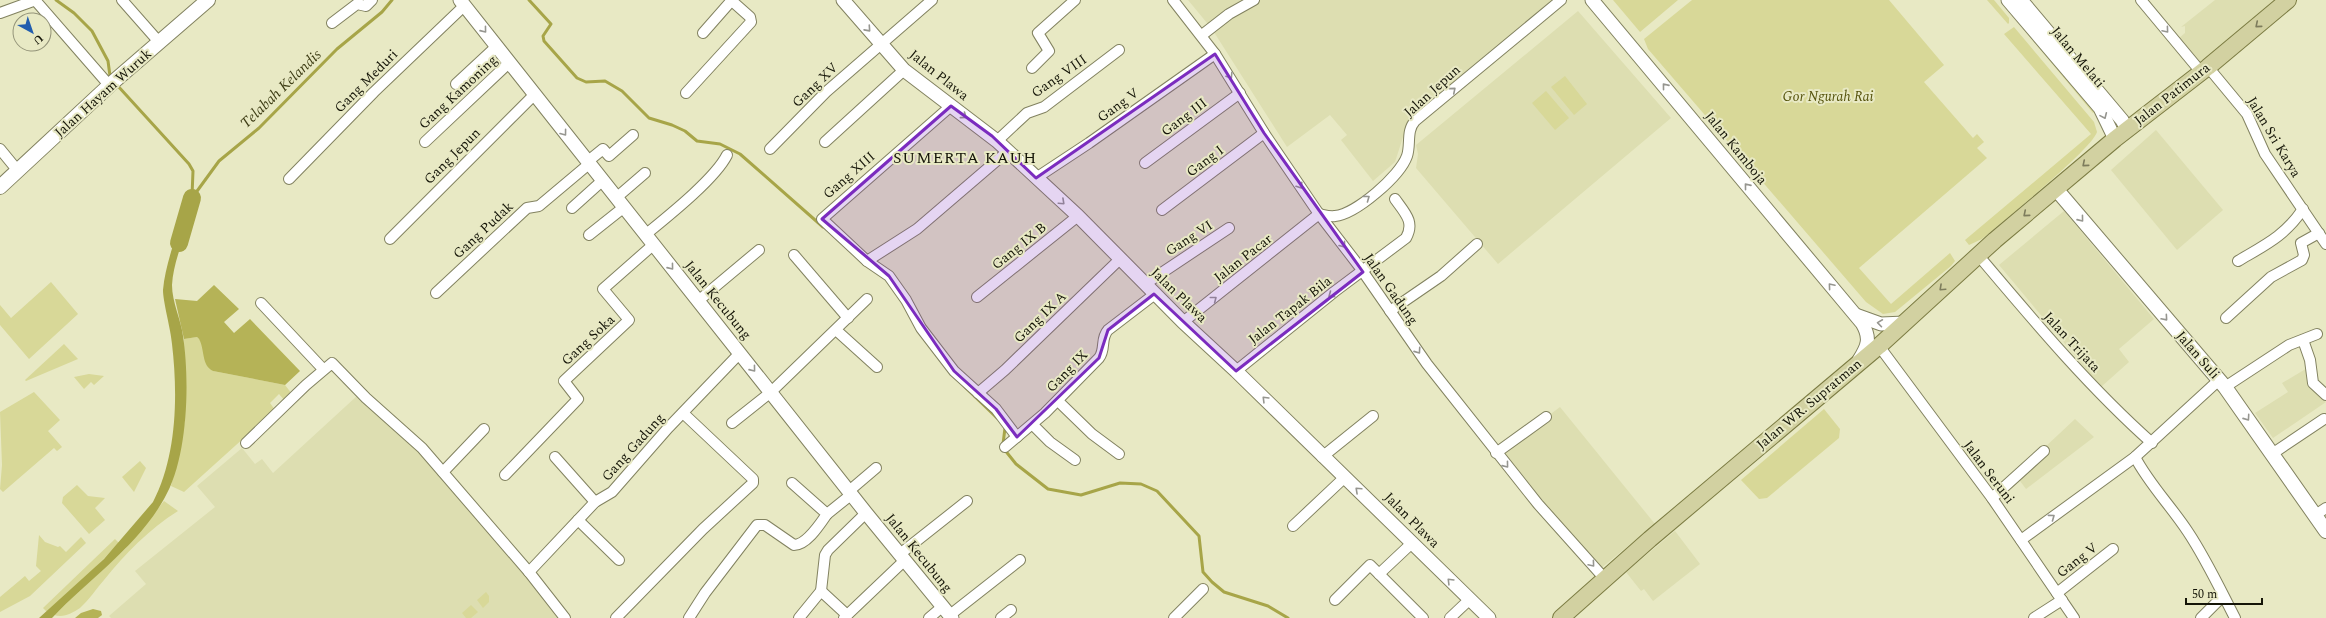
<svg xmlns="http://www.w3.org/2000/svg" width="2326" height="618" viewBox="0 0 2326 618" font-family="Spectral,serif">
  <style>
    .built { fill: #dddeb1 }
    .green { fill: #d8d898 }
    .forest { fill: #b5b357 }
    .water { fill: #a7a548 }
    .lines { fill: none; stroke-linecap: round; stroke-linejoin: round }
    .stream { stroke: #a7a548; stroke-width: 3 }
    .river { stroke: #a7a548; stroke-width: 18 }
    .minor-casing { stroke: #828260; stroke-width: 12 }
    .tertiary-casing { stroke: #828260; stroke-width: 15 }
    .secondary-casing { stroke: #828260; stroke-width: 16 }
    .primary-casing { stroke: #7c7c43; stroke-width: 18 }
    .minor { stroke: #fff; stroke-width: 10 }
    .tertiary { stroke: #fff; stroke-width: 13 }
    .secondary { stroke: #fff; stroke-width: 14 }
    .primary { stroke: #d2d1a1; stroke-width: 16 }
    .oneway { stroke: #7d7c5c }
    .oneway2 { stroke: #969690 }
    .marked { fill: #7b2cbf; fill-opacity: 0.2; stroke: #7b2cbf; stroke-width: 3; stroke-linejoin: round }
    .labels { text-anchor: middle; dominant-baseline: central; stroke-width: 4; stroke-linejoin: round; paint-order: stroke }
    .street-label { font-size: 14px; fill: #151508; stroke: #e8e9c4 }
    .park-label { font-size: 14px; font-style: italic; fill: #55530c; stroke: #e8e9c4 }
    .water-label { font-size: 15px; font-style: italic; fill: #3d3c14; stroke: #e8e9c4 }
    .quarter-label { font-size: 16px; letter-spacing: 1px; fill: #151508; stroke: #e8e9c4 }
  </style>
  <rect width="100%" height="100%" fill="#e8e9c4"/>
  <!-- built -->
  <g class="built">
    <polygon points="1188,0 1553,0 1412,120 1404,134 1395,162 1373,181 1341,140 1347,135 1330,115 1287,147 1212,29"/>
    <polygon points="2215,0 2280,0 2203,66 2178,39 2185,33 2185,26 2181,27"/>
    <polygon points="1578,11 1671,118 1498,264 1416,168 1418,154 1416,145"/>
    <polygon points="2156,130 2223,210 2177,250 2111,170"/>
    <polygon points="2064,211 2154,319 2119,349 2129,362 2101,387 1999,265"/>
    <polygon points="2309,367 2313,389 2326,402 2273,438 2255,413 2288,392 2282,383"/>
    <polygon points="358,395 409,431 569,618 111,618 109,616 146,584 135,571 215,507 197,486 242,448 255,464 262,459 273,473"/>
    <polygon points="1560,407 1655,524 1600,569 1502,451"/>
    <polygon points="2075,419 2094,437 2026,489 2020,481 2002,496 1998,491"/>
    <polygon points="1675,531 1700,564 1653,601 1644,589 1641,591 1626,572"/>
  </g>
  <!-- green -->
  <g class="green">
    <polygon points="1613,0 1678,0 1640,32"/>
    <polygon points="1692,0 1889,0 1944,65 1924,82 1973,138 1977,134 1984,142 1977,148 1987,158 1859,268 1891,304 1950,253 1955,261 1951,266 1895,312 1883,314 1866,302 1648,49 1644,39"/>
    <polygon points="1987,0 1994,0 2009,18 2009,23 2008,24"/>
    <polygon points="2023,22 2097,110 2093,113 2020,25"/>
    <path d="M2014 27 2094 122 2097 132C2092 149 2002 222 1982 239L1969 245 1965 240 2091 134 2004 34Z"/>
    <polygon points="1565,76 1587,104 1574,115 1551,87"/>
    <polygon points="1546,91 1569,118 1555,130 1532,103"/>
    <polygon points="51,282 78,314 29,359 0,325 0,305 11,318"/>
    <path d="M197 337C206 344 201 358 213 371L285 385 292 394 285 401 279 394 270 403 275 410 184 492 171 486 185 421 184 339Z"/>
    <polygon points="64,344 78,359 26,381 25,380"/>
    <polygon points="89,374 104,376 94,385 91,382 84,389 74,377"/>
    <polygon points="34,392 60,420 48,431 62,447 57,451 54,448 3,492 0,489 2,465 0,412"/>
    <polygon points="1824,409 1840,429 1839,438 1767,498 1759,499 1741,480"/>
    <polygon points="140,461 146,468 134,492 122,477"/>
    <polygon points="77,485 88,496 105,498 95,508 105,520 89,534 62,503 63,497"/>
    <path d="M164 501 178 511C149 529 125 554 104 580 96 589 89 600 80 608 72 613 64 618 54 615L125 549Z"/>
    <polygon points="39,535 45,542 58,547 60,546 66,552 81,537 86,543 30,596 0,612 0,597 25,576 29,581 41,571 36,566"/>
    <polygon points="115,539 119,543 84,579 47,612 43,608"/>
    <polygon points="486,592 489,596 489,602 483,608 477,600"/>
    <polygon points="471,605 478,612 471,618 466,618 462,613"/>
  </g>
  <!-- forest -->
  <g class="forest">
    <path d="M214 285 239 309 224 322 234 333 250 319 300 371 285 385 213 371C201 365 205 349 199 339L197 337 184 339 175 299 197 301Z"/>
    <polygon points="93,609 101,611 102,615 98,618 75,618 81,613"/>
  </g>
  <!-- water -->
  <path class="water" d="M180 219 189 221C183 241 173 264 172 285 172 302 181 320 183 336 190 382 188 459 164 499 137 547 89 579 52 618H39L104 559 153 502C177 456 178 395 172 344 171 330 163 302 163 290 165 266 175 242 180 219Z"/>
  <g class="lines">
    <!-- stream -->
    <g class="stream">
      <polyline points="56,0 74,13 92,31 108,61 110,76 112,79"/>
      <polyline points="529,0 551,24 543,36 544,41 577,78 586,82 605,81 622,91 649,118 672,125 685,131 697,141 720,144 740,154 823,227"/>
      <polyline points="117,85 189,164 193,171 192,196"/>
      <polyline points="192,198 219,161 259,128 337,49 382,12 392,0"/>
      <polyline points="965,387 997,418"/>
      <polyline points="1003,444 1005,428"/>
      <polyline points="1004,449 1016,464 1048,489 1081,495 1120,483 1141,484 1157,491 1199,536 1203,572 1212,582 1224,592 1268,606 1288,618"/>
    </g>
    <!-- river -->
    <polyline class="river" points="179,243 192,198"/>
    <defs>
      <g id="minor">
        <polyline points="35,0 109,85"/>
        <polyline points="122,0 159,42"/>
        <polyline points="1173,0 1215,54 1264,133 1319,214 1359,266 1427,364 1538,504 1605,579"/>
        <polyline points="2141,0 2201,72"/>
        <polyline points="0,13 33,1"/>
        <polyline points="332,23 357,4 366,6 372,0"/>
        <polyline points="703,33 732,0"/>
        <polyline points="1202,35 1229,14 1254,0"/>
        <polyline points="2208,67 2247,114 2265,154 2326,244"/>
        <polyline points="1032,68 1049,51 1038,33 1075,0"/>
        <polyline points="456,84 497,46"/>
        <polyline points="686,93 751,22 750,17 732,1"/>
        <polyline points="951,106 822,219 867,261 889,276 906,300 921,328 954,371 996,409 1017,437"/>
        <polyline points="997,141 1027,113 1044,107 1119,50"/>
        <polyline points="425,142 510,62"/>
        <polyline points="825,142 904,70"/>
        <polyline points="0,149 18,171"/>
        <polyline points="770,149 826,92 932,0"/>
        <polyline points="587,162 603,149 609,156 633,135"/>
        <polyline points="1145,163 1240,93"/>
        <polyline points="1036,178 1089,143 1215,54"/>
        <polyline points="289,179 374,92 464,6"/>
        <polyline points="616,198 645,173"/>
        <polyline points="572,208 602,181"/>
        <polyline points="1162,210 1264,133"/>
        <path d="M1319 214C1324 215 1330 217 1335 216 1356 214 1400 176 1407 156 1411 144 1406 131 1415 121L1561 0"/>
        <polyline points="589,235 623,208"/>
        <path d="M645 235C667 217 715 179 727 155"/>
        <polyline points="390,239 535,94"/>
        <polyline points="794,255 848,318"/>
        <path d="M1978 255C2033 320 2088 386 2152 443"/>
        <polyline points="867,261 917,229 1008,151"/>
        <path d="M2238 261C2265 245 2285 236 2303 209"/>
        <polyline points="1145,284 1229,228"/>
        <polyline points="436,293 527,208 539,206 589,164"/>
        <polyline points="977,297 1078,216"/>
        <polyline points="698,301 759,250"/>
        <polyline points="261,303 323,369"/>
        <polyline points="1390,311 1441,276 1477,244"/>
        <polyline points="2226,318 2271,277 2302,260 2304,255 2301,243 2319,233"/>
        <polyline points="1183,322 1319,214"/>
        <polyline points="836,330 877,367"/>
        <polyline points="2303,340 2310,360 2313,383 2326,395"/>
        <polyline points="1879,346 1992,498 2074,618"/>
        <path d="M1236 371 1334 292 1406 238C1415 222 1405 213 1395 199"/>
        <polyline points="2225,387 2289,345 2317,334"/>
        <polyline points="978,393 1005,370 1119,260"/>
        <polyline points="1058,401 1092,434 1119,454"/>
        <polyline points="732,423 771,392 867,299"/>
        <polyline points="1033,425 1050,442 1075,460"/>
        <polyline points="246,443 306,385 332,363 366,398 422,448 529,572 565,618"/>
        <path d="M1005 447 1045 413 1099 358C1106 349 1100 339 1108 330L1155 294"/>
        <polyline points="1496,453 1546,417"/>
        <polyline points="2272,454 2324,419"/>
        <polyline points="555,457 595,502"/>
        <polyline points="1322,457 1373,416"/>
        <path d="M2135 457C2149 484 2171 506 2188 532 2206 559 2220 589 2235 618"/>
        <polyline points="443,472 484,429"/>
        <polyline points="505,475 578,399 564,381 629,320 603,289 653,245"/>
        <polyline points="849,491 876,468"/>
        <polyline points="1992,498 2044,451"/>
        <polyline points="827,514 852,494"/>
        <polyline points="2314,516 2326,508"/>
        <polyline points="578,520 619,560"/>
        <polyline points="1293,526 1344,478"/>
        <polyline points="2021,540 2135,457 2219,380"/>
        <polyline points="900,554 967,501"/>
        <polyline points="529,572 595,502 612,492 668,428 740,353"/>
        <polyline points="1379,574 1412,543"/>
        <polyline points="821,591 825,555 828,550 866,513"/>
        <polyline points="2057,593 2113,549"/>
        <polyline points="1335,600 1370,565 1423,618"/>
        <polyline points="950,615 1020,560"/>
        <polyline points="616,618 703,529 753,483 753,479 683,413"/>
        <path d="M689 618 705 593 757 525H765L794 545C807 545 820 524 827 514L792 483"/>
        <polyline points="799,618 821,591 847,615"/>
        <polyline points="844,618 905,560"/>
        <polyline points="929,618 942,607"/>
        <polyline points="1001,618 1011,610"/>
        <polyline points="1174,618 1203,589"/>
        <polyline points="1450,618 1469,600"/>
        <polyline points="2034,618 2062,600"/>
        <polyline points="2201,618 2223,596"/>
      </g>
      <g id="tertiary">
        <polyline points="460,0 866,513 952,618"/>
        <polyline points="843,0 904,70 997,141 1078,216 1183,322 1236,371 1489,618"/>
        <path d="M1592 0 1862 323C1871 338 1868 346 1859 360"/>
        <polyline points="2008,0 2100,108 2115,139"/>
        <polyline points="2021,0 2122,120 2127,129"/>
        <polyline points="1856,315 1881,324 1905,323"/>
      </g>
      <g id="secondary">
        <polyline points="0,187 112,83 208,0"/>
        <polyline points="2056,189 2225,387 2326,531"/>
      </g>
      <polyline id="primary" points="1561,618 1650,539 1879,346 1995,240 2115,139 2208,67 2288,0"/>
    </defs>
    <!-- minor casing -->
    <use href="#minor" class="minor-casing"/>
    <!-- tertiary casing -->
    <use href="#tertiary" class="tertiary-casing"/>
    <!-- secondary casing -->
    <use href="#secondary" class="secondary-casing"/>
    <!-- primary casing -->
    <use href="#primary" class="primary-casing"/>
    <!-- minor -->
    <use href="#minor" class="minor"/>
    <!-- tertiary -->
    <use href="#tertiary" class="tertiary"/>
    <!-- secondary -->
    <use href="#secondary" class="secondary"/>
    <!-- primary -->
    <use href="#primary" class="primary"/>
  </g>
  <!-- one-way arrows -->
  <defs><path id="oneway-chevron" d="M-2-3.5L2.5 0L-2 3.5" fill="none" stroke-width="1.6" stroke-linecap="round" stroke-linejoin="round"/></defs>
  <g class="oneway">
    <use href="#oneway-chevron" transform="translate(2258 25) rotate(140)"/>
    <use href="#oneway-chevron" transform="translate(2085 164) rotate(140)"/>
    <use href="#oneway-chevron" transform="translate(2026 214) rotate(140)"/>
    <use href="#oneway-chevron" transform="translate(1942 288) rotate(137)"/>
  </g>
  <g class="oneway2">
    <use href="#oneway-chevron" transform="translate(868 29) rotate(48)"/>
    <use href="#oneway-chevron" transform="translate(484 30) rotate(51)"/>
    <use href="#oneway-chevron" transform="translate(2166 30) rotate(50)"/>
    <use href="#oneway-chevron" transform="translate(1230 76) rotate(57)"/>
    <use href="#oneway-chevron" transform="translate(1665 86) rotate(-129)"/>
    <use href="#oneway-chevron" transform="translate(1453 90) rotate(-40)"/>
    <use href="#oneway-chevron" transform="translate(964 116) rotate(36)"/>
    <use href="#oneway-chevron" transform="translate(2104 116) rotate(66)"/>
    <use href="#oneway-chevron" transform="translate(564 133) rotate(53)"/>
    <use href="#oneway-chevron" transform="translate(1300 186) rotate(56)"/>
    <use href="#oneway-chevron" transform="translate(1747 186) rotate(-129)"/>
    <use href="#oneway-chevron" transform="translate(1367 198) rotate(-36)"/>
    <use href="#oneway-chevron" transform="translate(1062 202) rotate(43)"/>
    <use href="#oneway-chevron" transform="translate(2081 219) rotate(51)"/>
    <use href="#oneway-chevron" transform="translate(1343 245) rotate(52)"/>
    <use href="#oneway-chevron" transform="translate(671 267) rotate(51)"/>
    <use href="#oneway-chevron" transform="translate(1831 286) rotate(-130)"/>
    <use href="#oneway-chevron" transform="translate(1331 295) rotate(143)"/>
    <use href="#oneway-chevron" transform="translate(1214 299) rotate(-38)"/>
    <use href="#oneway-chevron" transform="translate(2165 318) rotate(49)"/>
    <use href="#oneway-chevron" transform="translate(1880 323) rotate(-172)"/>
    <use href="#oneway-chevron" transform="translate(1418 351) rotate(55)"/>
    <use href="#oneway-chevron" transform="translate(753 369) rotate(51)"/>
    <use href="#oneway-chevron" transform="translate(1265 399) rotate(-135)"/>
    <use href="#oneway-chevron" transform="translate(2247 418) rotate(55)"/>
    <use href="#oneway-chevron" transform="translate(1506 465) rotate(51)"/>
    <use href="#oneway-chevron" transform="translate(1358 490) rotate(-137)"/>
    <use href="#oneway-chevron" transform="translate(2052 517) rotate(-36)"/>
    <use href="#oneway-chevron" transform="translate(1592 564) rotate(50)"/>
    <use href="#oneway-chevron" transform="translate(1450 581) rotate(-135)"/>
  </g>
  <!-- marked area -->
  <path class="marked" d="M1215 54 1264 133 1363 272 1236 371 1154 294 1108 330 1099 358 1017 437 996 409 954 371 889 276 822 219 951 106 992 136 1036 178Z"/>
  <g class="labels">
    <!-- street labels -->
    <g class="street-label">
      <text transform="translate(2078 57) rotate(50)">Jalan Melati</text>
      <text transform="translate(939 75) rotate(39)">Jalan Plawa</text>
      <text transform="translate(1059 76) rotate(-35)">Gang VIII</text>
      <text transform="translate(366 81) rotate(-45)">Gang Meduri</text>
      <text transform="translate(815 85) rotate(-44)">Gang XV</text>
      <text transform="translate(1432 91) rotate(-42)">Jalan Jepun</text>
      <text transform="translate(458 92) rotate(-43)">Gang Kamoning</text>
      <text transform="translate(103 93) rotate(-42)">Jalan Hayam Wuruk</text>
      <text transform="translate(2172 94) rotate(-38)">Jalan Patimura</text>
      <text transform="translate(1118 105) rotate(-36)">Gang V</text>
      <text transform="translate(1184 117) rotate(-37)">Gang III</text>
      <text transform="translate(2274 137) rotate(59)">Jalan Sri Karya</text>
      <text transform="translate(1736 148) rotate(51)">Jalan Kamboja</text>
      <text transform="translate(452 156) rotate(-45)">Gang Jepun</text>
      <text transform="translate(1205 161) rotate(-37)">Gang I</text>
      <text transform="translate(849 175) rotate(-41)">Gang XIII</text>
      <text transform="translate(483 230) rotate(-43)">Gang Pudak</text>
      <text transform="translate(1189 238) rotate(-33)">Gang VI</text>
      <text transform="translate(1019 246) rotate(-39)">Gang IX B</text>
      <text transform="translate(1243 258) rotate(-38)">Jalan Pacar</text>
      <text transform="translate(1391 289) rotate(55)">Jalan Gadung</text>
      <text transform="translate(1179 295) rotate(44)">Jalan Plawa</text>
      <text transform="translate(718 300) rotate(51)">Jalan Kecubung</text>
      <text transform="translate(1290 310) rotate(-38)">Jalan Tapak Bila</text>
      <text transform="translate(1040 317) rotate(-44)">Gang IX A</text>
      <text transform="translate(588 340) rotate(-43)">Gang Soka</text>
      <text transform="translate(2072 342) rotate(47)">Jalan Trijata</text>
      <text transform="translate(2198 355) rotate(49)">Jalan Suli</text>
      <text transform="translate(1067 371) rotate(-46)">Gang IX</text>
      <text transform="translate(1809 404) rotate(-40)">Jalan WR. Supratman</text>
      <text transform="translate(633 447) rotate(-48)">Gang Gadung</text>
      <text transform="translate(1989 472) rotate(53)">Jalan Seruni</text>
      <text transform="translate(1412 520) rotate(45)">Jalan Plawa</text>
      <text transform="translate(919 553) rotate(51)">Jalan Kecubung</text>
      <text transform="translate(2077 560) rotate(-38)">Gang V</text>
    </g>
    <!-- park labels -->
    <g class="park-label">
      <text x="1828" y="96">Gor Ngurah Rai</text>
    </g>
    <!-- water labels -->
    <g class="water-label">
      <text transform="translate(281 89) rotate(-44)">Telabah Kelandis</text>
    </g>
    <!-- quarter labels -->
    <g class="quarter-label">
      <text x="965" y="158">SUMERTA KAUH</text>
    </g>
  </g>
  <!-- north arrow -->
  <g transform="translate(32 32) rotate(140)"><circle r="19" fill="#e8e9c4" stroke="#949479"/>
  <path d="M0-3L7 15L0 10L-7 15Z" fill="#225dae"/>
  <text y="-6" font-size="11" font-weight="bold" text-anchor="middle" fill="#151508">U</text>
  </g>
  <!-- scale -->
  <path d="M2186 598v6h76v-6" fill="none" stroke="#151508" stroke-width="2"/>
  <text x="2192" y="598" font-size="12" fill="#151508" stroke="#e8e9c4" stroke-width="3" paint-order="stroke">50 m</text>
</svg>
